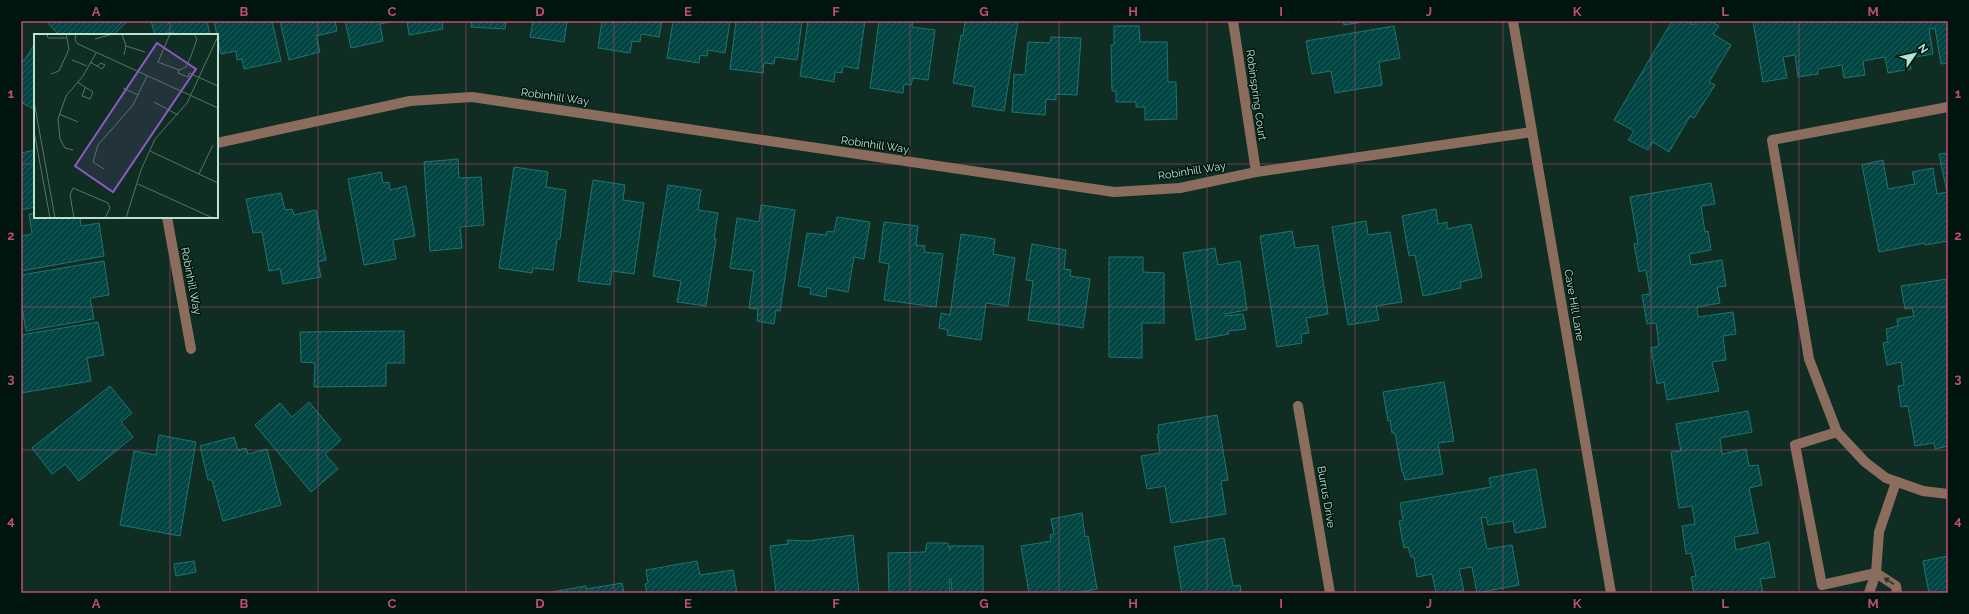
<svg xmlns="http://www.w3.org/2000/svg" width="1969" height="614" viewBox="0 0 1969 614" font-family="Raleway,sans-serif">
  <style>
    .building { fill: url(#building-hatch); stroke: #1e7570 }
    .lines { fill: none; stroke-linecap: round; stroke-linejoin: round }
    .minor { stroke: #8b6d5d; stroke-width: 10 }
    .oneway { fill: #313429 }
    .grid { fill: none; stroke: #c04b79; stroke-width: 1; stroke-opacity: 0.55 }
    .labels { text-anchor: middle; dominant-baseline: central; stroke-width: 3; stroke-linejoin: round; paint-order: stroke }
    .street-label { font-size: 11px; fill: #b8e3d2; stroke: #00150d }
    .inset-road { fill: none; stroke: #537669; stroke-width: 1 }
    .view { fill: #8a5ac4; fill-opacity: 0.15; stroke: #8a5ac4; stroke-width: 2 }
    .inset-edge { fill: none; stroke: #b8e3d2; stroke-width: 2 }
    .neatline { fill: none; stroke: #c04b79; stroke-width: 1.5 }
    .grid-label { font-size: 13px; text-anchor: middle; font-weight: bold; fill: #c04b79 }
  </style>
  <defs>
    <pattern id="building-hatch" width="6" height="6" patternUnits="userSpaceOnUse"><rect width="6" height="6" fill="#004542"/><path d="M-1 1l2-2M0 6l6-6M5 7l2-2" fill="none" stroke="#23605c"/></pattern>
  </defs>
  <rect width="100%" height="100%" fill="#102d23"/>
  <!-- building -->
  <g class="building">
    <polygon points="46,21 128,21 113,35 59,35"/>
    <polygon points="151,21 207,21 210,35 174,35 174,32 155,35"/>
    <polygon points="214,21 272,21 281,61 244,69 242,59 237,60 236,51 221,54"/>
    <polygon points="280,21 335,21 337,31 316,36 320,52 289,60"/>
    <polygon points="345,21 395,21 380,24 383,41 351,48"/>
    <polygon points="407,21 442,21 443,29 409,35"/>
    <polygon points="471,21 506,21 505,29 471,27"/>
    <polygon points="533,21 567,21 564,42 530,37"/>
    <polygon points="602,21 662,21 659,37 641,34 640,42 632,41 630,53 598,48"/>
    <polygon points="673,21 730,21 725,53 708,50 707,56 700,55 699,63 667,58"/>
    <polygon points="736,21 802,21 797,60 775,57 774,64 764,63 763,73 730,69"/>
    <polygon points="808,21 865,21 858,69 843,66 842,73 835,72 834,82 800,76"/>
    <polygon points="879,21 913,21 912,27 935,30 928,80 913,78 911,85 904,84 903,93 870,88"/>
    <polygon points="965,21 1018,22 1004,111 972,106 975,87 953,83 961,35 963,36"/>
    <polygon points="1343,21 1369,21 1344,25"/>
    <polygon points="1672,21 1688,21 1694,25 1696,21 1711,21 1719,26 1713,34 1731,45 1709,82 1715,85 1694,118 1690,116 1669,152 1653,142 1648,150 1628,140 1634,131 1614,120"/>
    <polygon points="1753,21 1948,21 1948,63 1941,64 1935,28 1929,29 1933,54 1909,58 1911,69 1888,73 1885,57 1863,61 1865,75 1844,78 1842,65 1818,69 1818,74 1798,77 1795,55 1783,57 1787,78 1763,82"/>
    <polygon points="1114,26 1139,26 1140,42 1167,42 1168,82 1176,82 1177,119 1145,120 1145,107 1136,107 1136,102 1116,102 1116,91 1112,91 1111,45 1114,45"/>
    <polygon points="1394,26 1400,58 1379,62 1382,85 1335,93 1331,71 1312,74 1306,41"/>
    <polygon points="1051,37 1081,38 1077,95 1056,94 1056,100 1046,99 1045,115 1012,112 1014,74 1025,75 1028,42 1050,43"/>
    <polygon points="35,43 35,110 21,102 21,59 24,61"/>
    <polygon points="35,150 35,207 21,210 21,153"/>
    <polygon points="1948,153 1948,241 1925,245 1925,243 1879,252 1862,165 1883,160 1888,189 1915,184 1912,172 1933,168 1937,194 1947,192 1939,154"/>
    <polygon points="458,159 459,178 481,177 484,225 460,227 462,248 430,251 424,162"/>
    <polygon points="514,167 548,172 546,187 566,190 560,239 557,239 553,270 533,268 532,273 499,268"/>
    <polygon points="381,172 383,183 389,182 390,190 406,186 415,236 393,240 396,259 364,265 348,179"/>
    <polygon points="593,180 625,185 623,200 644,203 634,274 612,271 610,285 578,281"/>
    <polygon points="1711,183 1715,204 1701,206 1705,232 1708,231 1711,250 1689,254 1691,265 1722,260 1726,286 1717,287 1720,303 1697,307 1698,317 1733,312 1736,334 1723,336 1726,360 1712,362 1719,391 1667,400 1664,382 1657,384 1651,348 1659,346 1656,323 1647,324 1642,295 1650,294 1646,270 1639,272 1634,244 1638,243 1630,197"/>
    <polygon points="668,185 701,190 698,210 718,213 714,239 716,239 706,306 677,302 681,281 653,276"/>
    <polygon points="281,193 285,210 292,209 294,215 316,210 326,260 318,262 321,277 283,284 280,269 269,271 262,232 253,233 246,199"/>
    <polygon points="761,205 795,210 780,311 776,310 774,324 757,321 758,309 749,308 754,271 730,268 737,218 759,222"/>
    <polygon points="1436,209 1438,224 1447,222 1447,229 1471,224 1482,277 1460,282 1461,288 1423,296 1415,255 1409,256 1402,216"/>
    <polygon points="35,213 35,217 80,217 81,226 99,223 104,256 21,271 21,236 32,234 29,214"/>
    <polygon points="837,217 870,222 864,259 854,257 848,292 827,288 826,297 810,294 811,288 798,286 807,233 826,235 827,231 834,232"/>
    <polygon points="1366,221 1368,235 1390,232 1402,302 1376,306 1379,320 1348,325 1332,227"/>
    <polygon points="884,222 918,226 916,245 925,246 924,252 943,254 936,307 884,300 889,264 879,262"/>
    <polygon points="1292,231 1295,248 1318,245 1328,314 1306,318 1309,333 1301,334 1302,343 1277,347 1260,236"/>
    <polygon points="961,234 995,239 993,254 1015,258 1008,306 986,303 981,340 947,335 948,330 939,328 941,313 950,315"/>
    <polygon points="1032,244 1066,250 1064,269 1071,270 1070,276 1090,279 1083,328 1028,320 1033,281 1026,280"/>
    <polygon points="1215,248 1218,265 1240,261 1247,310 1225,314 1225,316 1243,314 1246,329 1228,331 1229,334 1196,340 1183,253"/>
    <polygon points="1109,257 1143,257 1143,272 1164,273 1164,323 1142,323 1142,358 1109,357"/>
    <polygon points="104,261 109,295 90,298 94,319 26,331 21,302 21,275"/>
    <polygon points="1947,279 1948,446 1935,449 1934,443 1915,446 1908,406 1901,407 1898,386 1904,385 1901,362 1887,365 1883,343 1888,342 1886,329 1898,326 1897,319 1914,316 1912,308 1905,309 1901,286"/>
    <polygon points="98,322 104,355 87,358 91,381 21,393 21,335"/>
    <polygon points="404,331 404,363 386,363 386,386 314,387 315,363 301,362 300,332"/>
    <polygon points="1444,382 1454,441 1438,443 1443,474 1405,480 1403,472 1402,472 1395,433 1392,433 1390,420 1388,421 1383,392"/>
    <polygon points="110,386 132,413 121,422 133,437 79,481 65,464 52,474 32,448"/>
    <polygon points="309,402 341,440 325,454 338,469 311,492 255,425 280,403 292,417"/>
    <polygon points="1748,411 1752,432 1720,438 1722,454 1746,449 1749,466 1758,465 1762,485 1749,488 1758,533 1734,537 1736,550 1769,542 1775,577 1760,579 1763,593 1694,593 1691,577 1696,576 1691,553 1686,554 1682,526 1695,524 1692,506 1679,508 1671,452 1681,451 1676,424"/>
    <polygon points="1217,415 1228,480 1221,481 1226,514 1171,523 1165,486 1147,489 1141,456 1160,453 1157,434 1159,434 1158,425"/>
    <polygon points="159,435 196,442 180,536 120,525 134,451 156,455"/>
    <polygon points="234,437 238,450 246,448 248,454 267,449 281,505 223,521 212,480 208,480 200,446"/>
    <polygon points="1536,469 1546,527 1515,533 1513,521 1488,525 1486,517 1481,518 1487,549 1512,545 1519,585 1477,593 1472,567 1459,569 1464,591 1436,593 1432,574 1417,577 1414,557 1411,557 1408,547 1404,548 1399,521 1403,520 1400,503 1491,487 1489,478"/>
    <polygon points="1082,513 1085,537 1088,536 1097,589 1075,593 1029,593 1021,546 1051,541 1050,535 1054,534 1051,519"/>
    <polygon points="853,535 859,593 776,593 770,546 788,544 787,540 808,541"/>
    <polygon points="1224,538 1233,586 1240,585 1241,593 1182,593 1174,547"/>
    <polygon points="927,543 948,543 950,550 950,546 983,546 983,592 952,592 951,579 949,579 950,593 889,593 888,553 925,552"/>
    <polygon points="1948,556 1948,593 1929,593 1923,561"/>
    <polygon points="194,561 196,572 176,576 174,564"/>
    <polygon points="697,561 700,575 733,570 737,593 647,593 645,584 648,583 646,570"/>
    <polygon points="622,583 624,593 546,593 586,586 586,589"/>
  </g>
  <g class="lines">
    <!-- minor -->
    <g class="minor">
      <polyline points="1233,21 1256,172"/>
      <polyline points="1513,21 1611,593"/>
      <polyline points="1948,107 1772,140 1809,359 1837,432 1865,462 1886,478 1923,491 1948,494"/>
      <polyline points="217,143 410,101 472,97 1114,192 1180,188 1256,172 1532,132"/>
      <polyline points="167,217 191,349"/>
      <polyline points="1298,406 1330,593"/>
      <polyline points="1837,432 1795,445 1822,585 1876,573 1896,586 1897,593"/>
      <polyline points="1869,593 1876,573 1879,532 1896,482"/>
    </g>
  </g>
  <!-- one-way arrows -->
  <defs><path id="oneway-solid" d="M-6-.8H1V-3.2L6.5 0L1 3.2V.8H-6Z"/></defs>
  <use class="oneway" href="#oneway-solid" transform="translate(1889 581) rotate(-147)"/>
  <!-- grid -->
  <path class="grid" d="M170 21V35M318 21V593M466 21V593M614 21V593M762 21V593M910 21V593M1059 21V593M1207 21V593M1355 21V593M1503 21V593M1651 21V593M1799 21V593M21 164H35M217 164H1948M170 217V593M21 307H1948M21 450H1948"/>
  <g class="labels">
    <!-- street labels -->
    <g class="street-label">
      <text transform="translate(1256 95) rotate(82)">Robinspring Court</text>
      <text transform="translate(555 97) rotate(8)">Robinhill Way</text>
      <text transform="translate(875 145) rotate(8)">Robinhill Way</text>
      <text transform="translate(1192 171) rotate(-9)">Robinhill Way</text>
      <text transform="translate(191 281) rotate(79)">Robinhill Way</text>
      <text transform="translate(1574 305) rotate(80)">Cave Hill Lane</text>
      <text transform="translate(1326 497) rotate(80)">Burrus Drive</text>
    </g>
  </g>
  <!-- overview -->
  <g transform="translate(34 34)">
    <rect width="184" height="184" fill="#102d23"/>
    <path class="inset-road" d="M13 0 14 4H32M42 0 41 6 44 10 184 74M88 0 92 12 90 21M136 0 124 28 145 36 152 33 157 22 163 5 160 0M61 5 79 0M92 12 111 18M38 26 53 32M56 28 63 32 68 35 71 31 67 29 63 32M145 36 144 39 154 43 155 39M155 39 184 52M17 40 25 37 35 15 32 0M43 48 59 58 56 65 48 62 51 54M89 54 104 61M0 67 21 184M120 68 144 81M25 80 44 88M0 97 16 184M39 116 31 114 26 105 24 85 32 62 49 42 62 19M116 117 184 149M70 135 59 128 64 111 99 71 113 42M165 140 179 111M104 150 179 184M40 184 36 161 39 154 74 169 76 174 71 184M92 184 107 136 121 105 153 69 184 2"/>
    <path class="view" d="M123 9 162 35 79 158 41 132Z"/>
    <rect width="184" height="184" class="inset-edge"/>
  </g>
  <!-- border -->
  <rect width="1969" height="614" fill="none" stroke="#00150d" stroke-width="44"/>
  <!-- north arrow -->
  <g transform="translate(1915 54) rotate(56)" stroke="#00150d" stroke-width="3" paint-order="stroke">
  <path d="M0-3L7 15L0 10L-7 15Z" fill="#b8e3d2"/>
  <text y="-6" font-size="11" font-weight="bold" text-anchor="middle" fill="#b8e3d2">N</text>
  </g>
  <rect x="22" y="22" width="1925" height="570" class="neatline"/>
  <g class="grid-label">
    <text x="96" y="16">A</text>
    <text x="244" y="16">B</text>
    <text x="392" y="16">C</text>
    <text x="540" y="16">D</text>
    <text x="688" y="16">E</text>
    <text x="836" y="16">F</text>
    <text x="984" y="16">G</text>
    <text x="1133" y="16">H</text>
    <text x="1281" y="16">I</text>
    <text x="1429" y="16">J</text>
    <text x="1577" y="16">K</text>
    <text x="1725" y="16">L</text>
    <text x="1873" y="16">M</text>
    <text x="11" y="98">1</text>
    <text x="1958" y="98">1</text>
    <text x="11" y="240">2</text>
    <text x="1958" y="240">2</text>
    <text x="11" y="383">3</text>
    <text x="1958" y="383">3</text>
    <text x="11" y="525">4</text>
    <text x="1958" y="525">4</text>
    <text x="96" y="608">A</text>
    <text x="244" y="608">B</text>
    <text x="392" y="608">C</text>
    <text x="540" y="608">D</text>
    <text x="688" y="608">E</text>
    <text x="836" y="608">F</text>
    <text x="984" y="608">G</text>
    <text x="1133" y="608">H</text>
    <text x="1281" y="608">I</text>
    <text x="1429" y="608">J</text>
    <text x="1577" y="608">K</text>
    <text x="1725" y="608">L</text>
    <text x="1873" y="608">M</text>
  </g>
</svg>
